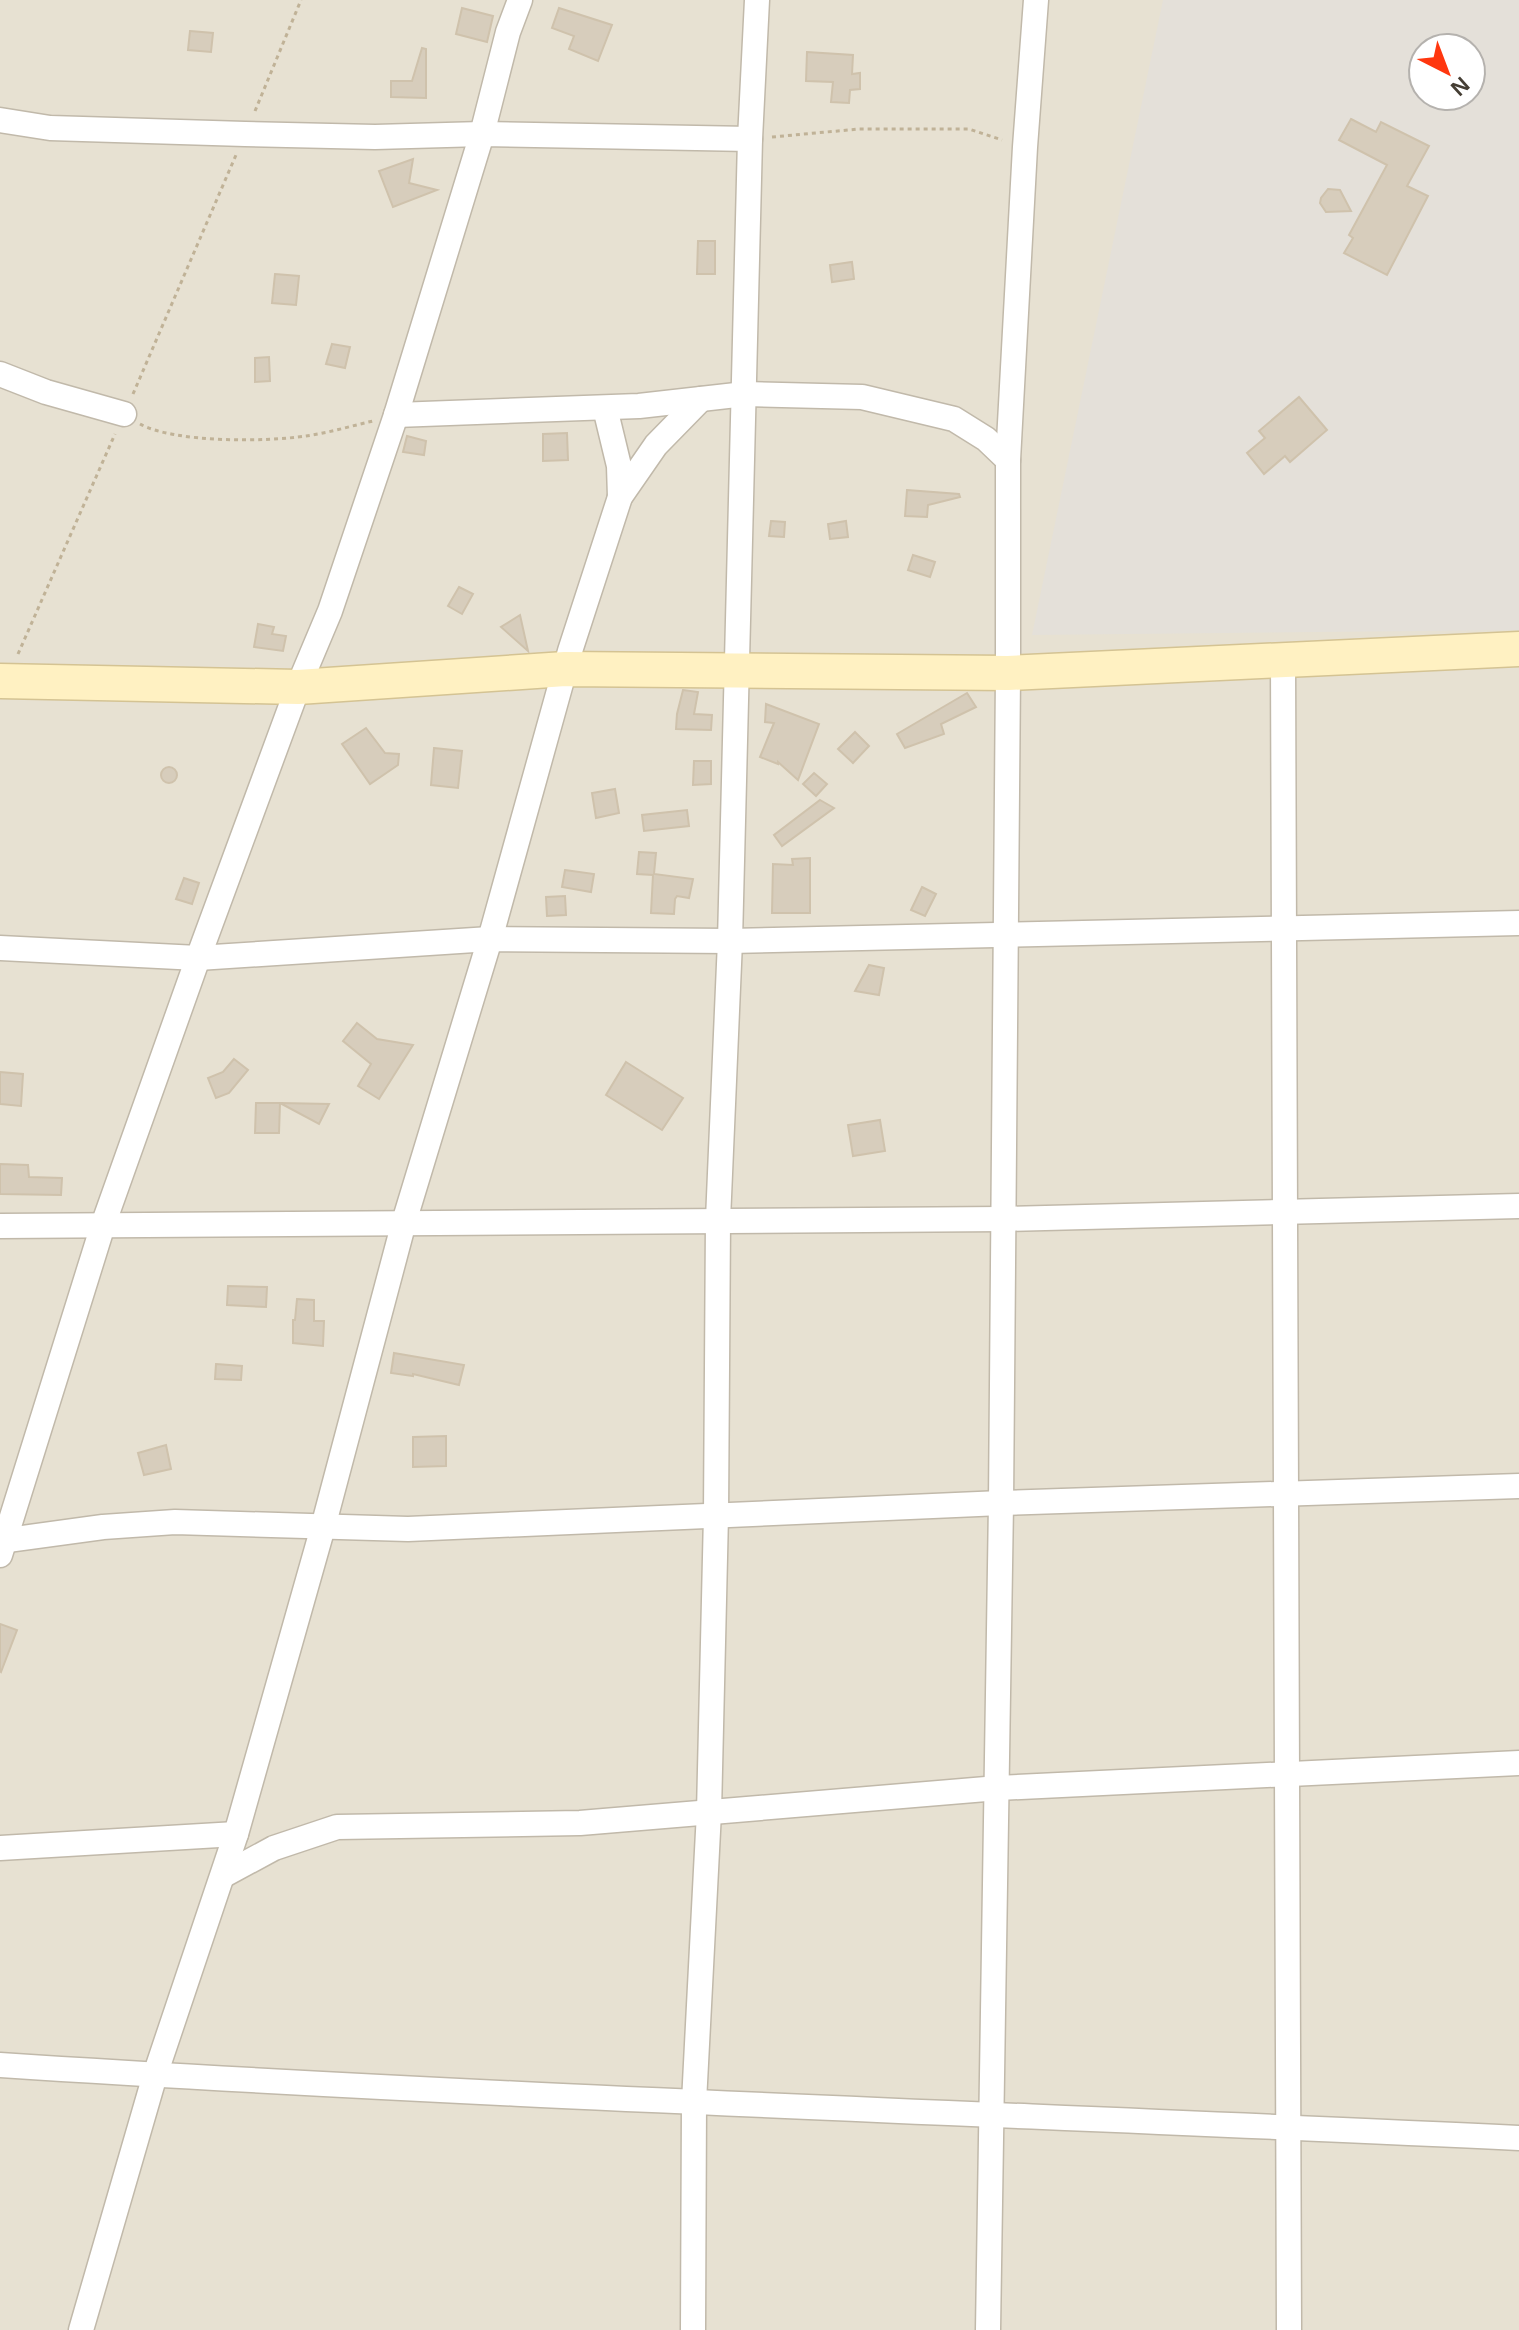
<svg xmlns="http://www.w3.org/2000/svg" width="1519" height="2330" viewBox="0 0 1519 2330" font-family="Arial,sans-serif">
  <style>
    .residential { fill: #e7e1d2; fill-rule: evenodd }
    .industrial { fill: #e4e0d9; fill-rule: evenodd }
    .building { fill: #d7cdbc; stroke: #cfc2ac; stroke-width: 2 }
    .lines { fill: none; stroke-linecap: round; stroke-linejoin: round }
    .street-casing { stroke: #c1b9aa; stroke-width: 27 }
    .secondary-casing { stroke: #d4c393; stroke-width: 37 }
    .path { stroke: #c0b297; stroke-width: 3; stroke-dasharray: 4 4; stroke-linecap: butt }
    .street { stroke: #fff; stroke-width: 24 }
    .secondary { stroke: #fff1c2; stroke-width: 34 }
  </style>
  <rect width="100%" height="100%" fill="#f3eee4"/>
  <!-- residential -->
  <path class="residential" d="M0 0H1519V2330H0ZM1423 48H1471V96H1423Z"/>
  <!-- industrial -->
  <path class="industrial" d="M1163 0H1519V630L1032 635ZM1423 48H1471V96H1423Z"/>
  <!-- building -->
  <g class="building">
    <polygon points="462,8 493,16 487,42 456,34"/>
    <polygon points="559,8 612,25 598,61 569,49 574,36 552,28"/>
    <polygon points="190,31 213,33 211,52 188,50"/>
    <polygon points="422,48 426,49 426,98 391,97 391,81 412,81"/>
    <polygon points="807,52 853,55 852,74 860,73 860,89 850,90 849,103 831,102 833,82 806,81"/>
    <polygon points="1351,119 1376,132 1381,122 1429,146 1407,186 1428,196 1387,275 1344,253 1353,238 1349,235 1387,165 1339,140"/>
    <polygon points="413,159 409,183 437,190 393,207 379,171"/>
    <polygon points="1328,189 1340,190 1351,211 1326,212 1320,203 1321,198"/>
    <polygon points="698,241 715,241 715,274 697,274"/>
    <polygon points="852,262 854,279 832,282 830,265"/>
    <polygon points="275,274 299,276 296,305 272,303"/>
    <polygon points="332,344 350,347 345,368 326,364"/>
    <polygon points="269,357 270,381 255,382 255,358"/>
    <polygon points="1299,397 1327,430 1290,462 1285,456 1264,474 1247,453 1265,438 1259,431"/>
    <polygon points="567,433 568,460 543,461 543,434"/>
    <polygon points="407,436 426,441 424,455 403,452"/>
    <polygon points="907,490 959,494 960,497 928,505 927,517 905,516"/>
    <polygon points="771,521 785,522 784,537 769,536"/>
    <polygon points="846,521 848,537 830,539 828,524"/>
    <polygon points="913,555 935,562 930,577 908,570"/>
    <polygon points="459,587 473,594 462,614 448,606"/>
    <polygon points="520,615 528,651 501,627"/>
    <polygon points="258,624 274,627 272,634 286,636 283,651 254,647"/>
    <polygon points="683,690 698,692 694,714 712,715 711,730 676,729 677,714"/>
    <polygon points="967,693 976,707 941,724 944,734 905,748 897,734"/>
    <polygon points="766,704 819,724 798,780 778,762 778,764 760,757 774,723 765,722"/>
    <polygon points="366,728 385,753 399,754 398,765 370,784 342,744"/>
    <polygon points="855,732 869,746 853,763 838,749"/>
    <polygon points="434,748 462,751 458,788 431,785"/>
    <polygon points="694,761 711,761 711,784 693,785"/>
    <circle cx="169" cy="775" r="8"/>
    <polygon points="814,773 827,784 816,796 803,784"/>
    <polygon points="615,789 619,813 596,818 592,793"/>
    <polygon points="820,800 834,808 782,846 774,835"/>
    <polygon points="687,810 689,826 644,831 642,815"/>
    <polygon points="639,852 656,853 654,874 693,879 689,898 677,896 675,899 674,914 651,913 653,875 637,874"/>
    <polygon points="810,858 810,913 772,913 773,864 793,865 792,859"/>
    <polygon points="565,870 594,874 591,892 562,887"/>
    <polygon points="184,878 199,883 192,904 176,899"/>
    <polygon points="922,887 936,894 925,916 911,910"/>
    <polygon points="565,896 566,915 547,916 546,897"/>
    <polygon points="869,965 884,968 879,995 855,991"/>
    <polygon points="357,1023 377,1039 413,1045 379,1099 358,1086 371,1064 343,1041"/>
    <polygon points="234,1059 248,1070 229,1093 216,1098 208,1078 223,1072"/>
    <polygon points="626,1062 683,1098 662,1130 606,1095"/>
    <polygon points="0,1072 23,1074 21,1106 0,1104"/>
    <polygon points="256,1103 280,1103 279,1133 255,1133"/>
    <polygon points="280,1103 329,1104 319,1124"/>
    <polygon points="880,1120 885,1151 853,1156 848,1125"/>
    <polygon points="0,1164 28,1165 29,1177 62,1178 61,1195 0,1194"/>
    <polygon points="228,1286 267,1287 266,1307 227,1305"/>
    <polygon points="297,1299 314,1300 314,1321 324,1321 323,1346 293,1343 293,1320 295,1320"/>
    <polygon points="394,1353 464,1365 459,1385 413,1374 413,1376 391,1373"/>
    <polygon points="216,1364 242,1366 241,1380 215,1379"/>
    <polygon points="446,1436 446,1466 413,1467 413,1437"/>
    <polygon points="166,1445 171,1469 144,1475 138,1453"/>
    <polygon points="0,1624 17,1630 1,1672 0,1671"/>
  </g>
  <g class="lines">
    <defs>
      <g id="street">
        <polyline points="0,120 50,128 245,134 375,137 482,134 750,139"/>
        <polyline points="0,374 46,392 124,414"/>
        <polyline points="605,408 619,466 620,497"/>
        <polyline points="396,415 639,406 745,394 862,397 954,419 986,439 1008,460"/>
        <polyline points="1283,661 1289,2330"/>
        <polyline points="0,948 198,958 490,939 730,941 1519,923"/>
        <polyline points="0,1226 1003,1219 1519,1206"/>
        <polyline points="0,1541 103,1527 175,1522 408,1529 1001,1503 1519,1486"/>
        <polyline points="0,1555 103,1225 198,958 298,687 330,611 396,415 482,134 508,32 520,0"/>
        <polyline points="0,1848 236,1834"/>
        <polyline points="224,1875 274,1848 337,1827 580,1823 998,1788 1519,1763"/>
        <path d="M0 2065C506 2098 1013 2114 1519 2138"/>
        <polyline points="81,2330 155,2075 236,1834 323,1527 404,1222 490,939 570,651 620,497 656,445 701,399"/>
        <polyline points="693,2330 694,2102 709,1812 716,1515 718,1220 730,941 750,139 757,0"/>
        <polyline points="988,2330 1001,1503 1008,673 1008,460 1025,147 1036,0"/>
      </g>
      <polyline id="secondary" points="0,681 298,687 565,669 1008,673 1519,649"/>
    </defs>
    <!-- street casing -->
    <use href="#street" class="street-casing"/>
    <!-- secondary casing -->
    <use href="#secondary" class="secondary-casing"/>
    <!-- path -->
    <g class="path">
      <polyline points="255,111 301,0"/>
      <polyline points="772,137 859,129 969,129 1002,140"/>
      <polyline points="133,394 236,155"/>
      <path d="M140 424C175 443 266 442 306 436 328 433 351 426 373 421"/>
      <polyline points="18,654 115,434"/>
    </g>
    <!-- street -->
    <use href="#street" class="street"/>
    <!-- secondary -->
    <use href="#secondary" class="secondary"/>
  </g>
  <!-- north arrow -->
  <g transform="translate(1447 72) rotate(138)"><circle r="38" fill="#ffffff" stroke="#b5b2ae" stroke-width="2"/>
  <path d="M0-6L14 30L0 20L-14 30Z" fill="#ff370f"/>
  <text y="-12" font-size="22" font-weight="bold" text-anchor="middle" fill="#453e34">N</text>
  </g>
</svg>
